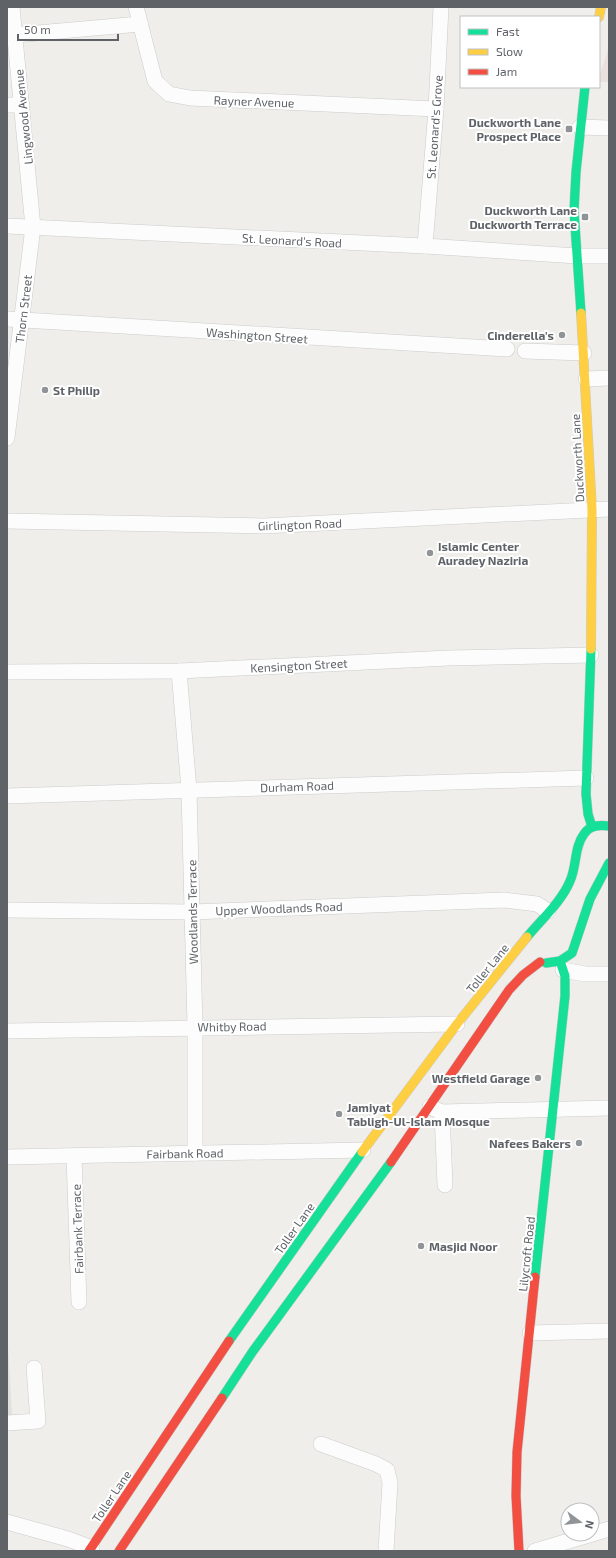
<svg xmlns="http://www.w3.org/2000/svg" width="616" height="1558" viewBox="0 0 616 1558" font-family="'Exo 2',sans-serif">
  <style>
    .education { fill: #e2e0da }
    .medical { fill: #eae0de }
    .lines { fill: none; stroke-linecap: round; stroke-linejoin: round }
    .street-casing { stroke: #cbcccc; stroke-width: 16 }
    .fast-casing { stroke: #cacacb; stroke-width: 10 }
    .slow-casing { stroke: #cacacb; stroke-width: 10 }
    .jam-casing { stroke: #cacacb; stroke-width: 10 }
    .street { stroke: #fdfcfc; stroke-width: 15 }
    .fast { stroke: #16e098; stroke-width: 9 }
    .slow { stroke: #ffcf43; stroke-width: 9 }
    .jam { stroke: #f24e42; stroke-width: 9 }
    .poi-dot { fill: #919496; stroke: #fff; stroke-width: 1.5 }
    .labels { text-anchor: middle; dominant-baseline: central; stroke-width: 4; stroke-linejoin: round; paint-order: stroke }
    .street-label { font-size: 12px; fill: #5f6368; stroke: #fff }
    .poi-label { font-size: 12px; font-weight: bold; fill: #5f6368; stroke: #fff; text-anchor: end }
  </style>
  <rect width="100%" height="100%" fill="#efeeea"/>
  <!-- education -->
  <polygon class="education" points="7,1328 12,1417 7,1417"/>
  <!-- medical -->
  <polygon class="medical" points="609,46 609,82 599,82 599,78"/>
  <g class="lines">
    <defs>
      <g id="street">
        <polyline points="136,7 155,81 169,94 190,98 436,109"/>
        <polyline points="15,35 140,24"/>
        <polyline points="7,105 22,105"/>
        <polyline points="580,127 609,128"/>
        <polyline points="7,226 425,246 577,256 609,256"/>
        <polyline points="425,246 436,109 441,7"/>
        <polyline points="7,319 507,349"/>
        <polyline points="525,351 584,353"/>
        <polyline points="586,379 609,378"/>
        <polyline points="7,438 33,227 12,7"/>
        <polyline points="7,521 263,526 609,509"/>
        <polyline points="179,671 189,790 195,1027 195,1153"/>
        <polyline points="7,672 179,671 449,658 591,655"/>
        <polyline points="7,796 586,778"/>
        <polyline points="7,910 192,912 504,900 537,904 548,911"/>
        <polyline points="563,970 585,974 609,974"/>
        <polyline points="7,1031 457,1024"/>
        <polyline points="430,1107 442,1112 609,1108"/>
        <polyline points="442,1112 445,1185"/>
        <polyline points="74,1156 79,1302"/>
        <polyline points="7,1157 363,1150"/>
        <polyline points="530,1333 609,1331"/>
        <polyline points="7,1423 38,1421 34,1368"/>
        <polyline points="321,1444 376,1464 387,1470 390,1483 386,1551"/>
        <polyline points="7,1522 68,1539 92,1548"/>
        <polyline points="535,1551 609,1529"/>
      </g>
      <g id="fast">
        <polyline points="581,313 574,211 576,172 585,87"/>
        <polyline points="591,649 586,794 588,814 592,827"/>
        <path d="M527 937C541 920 562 901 570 881 577 866 574 847 584 834 590 825 599 825 609 826"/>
        <polyline points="546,963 560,961 572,953 590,899 609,863"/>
        <polyline points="535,1277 565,996 565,976 560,961"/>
        <polyline points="229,1341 362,1152"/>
        <polyline points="222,1398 253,1351 391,1162"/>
      </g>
      <g id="slow">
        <polyline points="599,17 601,7"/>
        <polyline points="581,313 592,510 591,649"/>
        <polyline points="362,1152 457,1024 527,937"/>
      </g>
      <g id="jam">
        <polyline points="391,1162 509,990 523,975 540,962"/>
        <polyline points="89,1551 229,1341"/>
        <polyline points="119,1551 222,1398"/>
        <polyline points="519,1551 516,1496 517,1452 535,1277"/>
      </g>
    </defs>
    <!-- street casing -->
    <use href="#street" class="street-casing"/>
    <!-- fast casing -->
    <use href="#fast" class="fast-casing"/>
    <!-- slow casing -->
    <use href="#slow" class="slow-casing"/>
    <!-- jam casing -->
    <use href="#jam" class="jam-casing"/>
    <!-- street -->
    <use href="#street" class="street"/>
    <!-- fast -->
    <use href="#fast" class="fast"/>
    <!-- slow -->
    <use href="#slow" class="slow"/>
    <!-- jam -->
    <use href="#jam" class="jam"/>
  </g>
  <!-- markers -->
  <g class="poi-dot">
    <rect x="565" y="125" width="8" height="8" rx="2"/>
    <rect x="581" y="213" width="8" height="8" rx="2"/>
    <circle cx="562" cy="335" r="4"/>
    <circle cx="45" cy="390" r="4"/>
    <circle cx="430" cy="553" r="4"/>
    <circle cx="538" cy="1078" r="4"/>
    <circle cx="339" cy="1114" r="4"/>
    <circle cx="579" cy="1143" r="4"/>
    <circle cx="421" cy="1246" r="4"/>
  </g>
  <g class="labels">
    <!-- street labels -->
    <g class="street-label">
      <text transform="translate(254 101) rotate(2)">Rayner Avenue</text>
      <text transform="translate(23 117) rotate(-96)">Lingwood Avenue</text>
      <text transform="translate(434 127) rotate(-86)">St. Leonard's Grove</text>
      <text transform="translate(292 240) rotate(3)">St. Leonard's Road</text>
      <text transform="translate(23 309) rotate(-83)">Thorn Street</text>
      <text transform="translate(257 335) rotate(4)">Washington Street</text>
      <text transform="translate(577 458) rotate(-93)">Duckworth Lane</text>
      <text transform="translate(300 524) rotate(-2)">Girlington Road</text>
      <text transform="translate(299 665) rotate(-3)">Kensington Street</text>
      <text transform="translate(297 786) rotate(-2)">Durham Road</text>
      <text transform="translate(279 908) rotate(-2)">Upper Woodlands Road</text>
      <text transform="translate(192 912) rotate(-91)">Woodlands Terrace</text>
      <text transform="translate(487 968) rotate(-51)">Toller Lane</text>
      <text transform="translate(232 1026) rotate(-1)">Whitby Road</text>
      <text transform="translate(185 1153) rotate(-1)">Fairbank Road</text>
      <text transform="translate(294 1228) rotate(-55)">Toller Lane</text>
      <text transform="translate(77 1229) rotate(-92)">Fairbank Terrace</text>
      <text transform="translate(526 1254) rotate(-84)">Lilycroft Road</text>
      <text transform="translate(111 1496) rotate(-56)">Toller Lane</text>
    </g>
    <!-- poi labels -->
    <g class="poi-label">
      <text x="561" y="122">Duckworth Lane<tspan x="561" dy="14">Prospect Place</tspan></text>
      <text x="577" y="210">Duckworth Lane<tspan x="577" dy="14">Duckworth Terrace</tspan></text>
      <text x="554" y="335">Cinderella's</text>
      <text x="53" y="390" text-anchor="start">St Philip</text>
      <text x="438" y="546" text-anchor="start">Islamic Center<tspan x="438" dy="14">Auradey Naziria</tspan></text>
      <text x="530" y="1078">Westfield Garage</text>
      <text x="347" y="1107" text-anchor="start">Jamiyat<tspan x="347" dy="14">Tabligh-Ul-Islam Mosque</tspan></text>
      <text x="571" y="1143">Nafees Bakers</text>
      <text x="429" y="1246" text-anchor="start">Masjid Noor</text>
    </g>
  </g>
  <!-- border -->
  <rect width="616" height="1558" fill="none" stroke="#5f6368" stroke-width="16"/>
  <!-- legend -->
  <rect x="460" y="16" width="140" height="72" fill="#ffffff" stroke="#bfc1c3"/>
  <rect x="468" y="29" width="20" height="6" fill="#16e098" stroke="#bfc1c3"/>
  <text x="496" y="36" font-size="12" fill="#5f6368">Fast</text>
  <rect x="468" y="49" width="20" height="6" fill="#ffcf43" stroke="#bfc1c3"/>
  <text x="496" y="56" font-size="12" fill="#5f6368">Slow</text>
  <rect x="468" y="69" width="20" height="6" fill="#f24e42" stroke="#bfc1c3"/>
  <text x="496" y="76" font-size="12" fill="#5f6368">Jam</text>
  <!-- north arrow -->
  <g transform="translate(580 1522) rotate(105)"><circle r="19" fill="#ffffff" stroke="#bfc1c3"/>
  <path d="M0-3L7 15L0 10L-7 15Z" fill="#919496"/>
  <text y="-6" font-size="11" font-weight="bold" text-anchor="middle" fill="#5f6368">N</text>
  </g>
  <!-- scale -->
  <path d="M18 34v6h100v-6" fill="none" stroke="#5f6368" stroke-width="2"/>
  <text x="24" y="34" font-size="12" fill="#5f6368" stroke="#ffffff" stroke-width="3" paint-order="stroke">50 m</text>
</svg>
